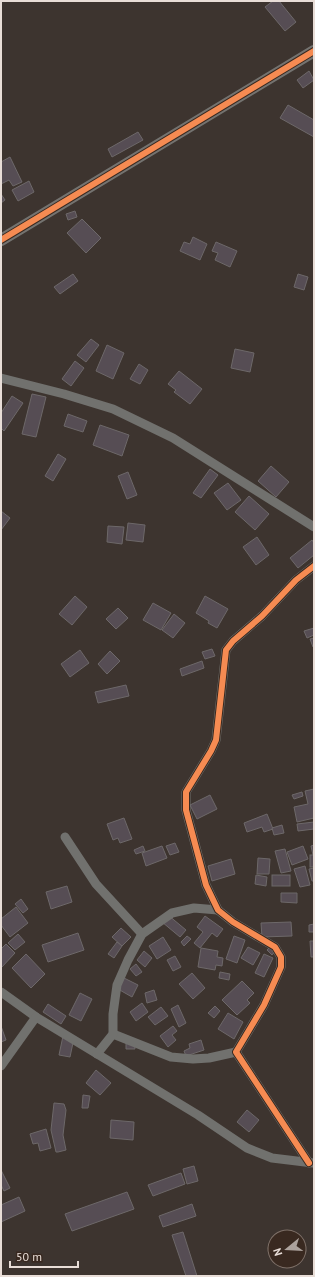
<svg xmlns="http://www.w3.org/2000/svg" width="315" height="1277" viewBox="0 0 315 1277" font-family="'PT Sans',sans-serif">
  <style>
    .building { fill: #564d54; stroke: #6d6869 }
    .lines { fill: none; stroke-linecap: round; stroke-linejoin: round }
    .street { stroke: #71716e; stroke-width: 9 }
    .secondary { stroke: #747370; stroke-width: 12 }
    .cycleway-casing { stroke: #392920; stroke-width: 8 }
    .cycleway { stroke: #f68b52; stroke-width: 6 }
  </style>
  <rect width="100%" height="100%" fill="#3d342f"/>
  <!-- building -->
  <g class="building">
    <polygon points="273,1 279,1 296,22 285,31 265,7"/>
    <polygon points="309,71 314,80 303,88 297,80"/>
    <polygon points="288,105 314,120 314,137 280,118"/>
    <polygon points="138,132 143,140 112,157 108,149"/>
    <polygon points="10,157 22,182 13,186 9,180 1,184 1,162"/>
    <polygon points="29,181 34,192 18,201 12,190"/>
    <polygon points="1,194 5,200 1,203"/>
    <polygon points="75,211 77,217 68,220 66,214"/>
    <polygon points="82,219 101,238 86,253 67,233"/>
    <polygon points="193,237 207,244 200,260 180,251 184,242 190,244"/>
    <polygon points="216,242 237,251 230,267 215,260 218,253 212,251"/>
    <polygon points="73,274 78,281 60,294 54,287"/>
    <polygon points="298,274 308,277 304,290 294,287"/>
    <polygon points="91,339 99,345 86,362 77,355"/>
    <polygon points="107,345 124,353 113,379 96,371"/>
    <polygon points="235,349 254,353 250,372 231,368"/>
    <polygon points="75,361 84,368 71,386 62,379"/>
    <polygon points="139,364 148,370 140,384 130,379"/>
    <polygon points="179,371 202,389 190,404 174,392 176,390 168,384"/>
    <polygon points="32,394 46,397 36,437 22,434"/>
    <polygon points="12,396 23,403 4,431 1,428 1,413"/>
    <polygon points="68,414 87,421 83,432 64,426"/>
    <polygon points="100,425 129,435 122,456 93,445"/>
    <polygon points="58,454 66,459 53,481 45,476"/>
    <polygon points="271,466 289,482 276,497 258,481"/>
    <polygon points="210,469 218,475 201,498 193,493"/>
    <polygon points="128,472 137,495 127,499 118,476"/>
    <polygon points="228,483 241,500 227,510 214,493"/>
    <polygon points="249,496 269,514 255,530 235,512"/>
    <polygon points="1,511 10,518 1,530"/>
    <polygon points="128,523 145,525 143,542 126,540"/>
    <polygon points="108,526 124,527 122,544 107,542"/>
    <polygon points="257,537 269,555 256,565 243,547"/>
    <polygon points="312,540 314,543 314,555 298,568 290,558"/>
    <polygon points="75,596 87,607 72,625 59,614"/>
    <polygon points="205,596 228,609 217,628 208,623 209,621 196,613"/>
    <polygon points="153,603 171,613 161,630 143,620"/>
    <polygon points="118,608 128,618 116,629 106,619"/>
    <polygon points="174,614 185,623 173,638 162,630"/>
    <polygon points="314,628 314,635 307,638 304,631"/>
    <polygon points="314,638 314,646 313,647 310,639"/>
    <polygon points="212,649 215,656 205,659 202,652"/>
    <polygon points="80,650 89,663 70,677 61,664"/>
    <polygon points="110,651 120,661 107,674 98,664"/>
    <polygon points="202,661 204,668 182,676 180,669"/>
    <polygon points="126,685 129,696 98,703 95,692"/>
    <polygon points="314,789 314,818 297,822 294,807 308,804 305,791"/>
    <polygon points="302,792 303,796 294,799 292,795"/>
    <polygon points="210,795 217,809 197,819 190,805"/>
    <polygon points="267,814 273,829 264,832 262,827 247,832 244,823"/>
    <polygon points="124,818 132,839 120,843 118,838 113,840 107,824"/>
    <polygon points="314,822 314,829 298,831 297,824"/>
    <polygon points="282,825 284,833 274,835 272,828"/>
    <polygon points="175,843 179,852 170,855 166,846"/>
    <polygon points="314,845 314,855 313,855 311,846"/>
    <polygon points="143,846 145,851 136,854 134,850"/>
    <polygon points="162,846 167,858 146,866 142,853"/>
    <polygon points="303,846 308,859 292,865 287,852"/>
    <polygon points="285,849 291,871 281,873 275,851"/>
    <rect x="310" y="855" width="4" height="12"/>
    <polygon points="258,858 270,859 269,874 257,874"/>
    <polygon points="231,859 235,874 212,881 208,866"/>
    <polygon points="305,866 310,885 300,887 294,869"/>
    <polygon points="314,868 314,881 312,881 309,869"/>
    <polygon points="256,875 267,877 266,886 255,884"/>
    <rect x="272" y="875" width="18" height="11"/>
    <polygon points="67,886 72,902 51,909 46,892"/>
    <polygon points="281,893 297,893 297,903 281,902"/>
    <polygon points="21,899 28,909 23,913 15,904"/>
    <polygon points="16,907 28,923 10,937 1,925 1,919"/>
    <polygon points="168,915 186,930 180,937 162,922"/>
    <polygon points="205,916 223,929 217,937 212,933 200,948 194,943 203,932 197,927"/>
    <polygon points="291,922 292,936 262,937 261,923"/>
    <polygon points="314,924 314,932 309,932 309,925"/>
    <polygon points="121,928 131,937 122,946 112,937"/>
    <polygon points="78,933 84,950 48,962 42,945"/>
    <polygon points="18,934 25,942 15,950 8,943"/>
    <polygon points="187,936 191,939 184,946 181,942"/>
    <polygon points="234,936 245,940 237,963 226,959"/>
    <polygon points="163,937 171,950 157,959 149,946"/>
    <polygon points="310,941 314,941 314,957 311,957"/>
    <polygon points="117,942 122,946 114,958 108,954"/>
    <polygon points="6,944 15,953 1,968 1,949"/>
    <polygon points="272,945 276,950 272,955 267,950"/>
    <polygon points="248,947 260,953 253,965 241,958"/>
    <polygon points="201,948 218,951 217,957 223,958 222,966 216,965 215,970 198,967"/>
    <polygon points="144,951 152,958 145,967 137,960"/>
    <polygon points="26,954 45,974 31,988 12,968"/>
    <polygon points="264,954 273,958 264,977 255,973"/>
    <polygon points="175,956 181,967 173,971 167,960"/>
    <polygon points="136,964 142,972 136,976 130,969"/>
    <polygon points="220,972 230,974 229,980 219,978"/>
    <polygon points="192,973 205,988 193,999 179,984"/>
    <polygon points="124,978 138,985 132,997 118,989"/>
    <polygon points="242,981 254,993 247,1000 250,1003 237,1015 222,1000"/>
    <polygon points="154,990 157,1000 147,1003 145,993"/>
    <polygon points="80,993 92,999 81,1021 69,1015"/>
    <polygon points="142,1003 148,1012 136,1021 130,1012"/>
    <polygon points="48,1004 66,1016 61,1024 43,1012"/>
    <polygon points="178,1005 186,1023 179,1027 171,1009"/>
    <polygon points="215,1006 220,1011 214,1018 208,1013"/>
    <polygon points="161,1007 168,1016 155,1025 148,1017"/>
    <polygon points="228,1013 243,1022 234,1039 218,1029"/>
    <polygon points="1,1026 6,1040 1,1042"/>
    <polygon points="173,1026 177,1031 172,1035 176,1040 168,1047 160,1036"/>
    <polygon points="63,1036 74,1038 70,1057 59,1055"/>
    <polygon points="201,1040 204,1050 186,1056 184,1051 190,1048 189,1044"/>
    <polygon points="134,1042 135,1049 126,1049 126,1043"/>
    <polygon points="96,1070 111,1083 100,1095 86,1083"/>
    <polygon points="83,1095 90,1096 88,1108 82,1108"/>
    <polygon points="54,1103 64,1104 66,1110 63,1135 66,1150 58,1152 56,1152 51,1130"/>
    <polygon points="247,1110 259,1120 249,1132 237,1122"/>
    <polygon points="111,1120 134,1122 133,1140 110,1138"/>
    <polygon points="46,1129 51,1148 40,1151 38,1143 33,1144 30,1134"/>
    <polygon points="194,1166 198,1181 187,1184 183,1169"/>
    <polygon points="1,1170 10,1188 4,1191 1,1185"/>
    <polygon points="181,1173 185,1184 153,1196 148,1185"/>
    <polygon points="127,1192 134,1209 72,1231 65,1214"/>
    <polygon points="19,1197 25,1211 1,1222 1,1205"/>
    <polygon points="192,1204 196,1216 163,1227 159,1216"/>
    <polygon points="183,1232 197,1276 186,1276 172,1235"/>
  </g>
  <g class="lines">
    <!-- street -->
    <g class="street">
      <polyline points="1,378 64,394 113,409 173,438 314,527"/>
      <polyline points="65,837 96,884 142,934"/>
      <polyline points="1,992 36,1017 198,1115 247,1148 272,1158 313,1163"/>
      <polyline points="113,1034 171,1057 193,1059 209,1058 236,1052"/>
      <polyline points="97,1054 113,1034 113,1014 117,985 128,960 142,934 172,913 194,908 218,910"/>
      <polyline points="1,1066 36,1017"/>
      <polyline points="309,1163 236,1052 264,1005 281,967 281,957 275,947 233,922 218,910 206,885 186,810 186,792 211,751 216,740 226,650 233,641 262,616 296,580 314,566"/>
    </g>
    <!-- secondary -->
    <polyline class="secondary" points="1,240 314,51"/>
    <defs>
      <g id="cycleway">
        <polyline points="1,240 314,51"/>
        <polyline points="309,1163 236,1052 264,1005 281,967 281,957 275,947 233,922 218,910 206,885 186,810 186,792 211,751 216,740 226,650 233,641 262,616 296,580 314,566"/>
      </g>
    </defs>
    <!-- cycleway casing -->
    <use href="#cycleway" class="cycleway-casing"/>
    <!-- cycleway -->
    <use href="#cycleway" class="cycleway"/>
  </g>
  <!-- border -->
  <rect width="315" height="1277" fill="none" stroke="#e8ddd7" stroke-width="4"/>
  <!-- north arrow -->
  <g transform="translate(287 1249) rotate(252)"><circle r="19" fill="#392920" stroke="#7f7169"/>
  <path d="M0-3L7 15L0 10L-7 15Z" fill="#aca29c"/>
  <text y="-6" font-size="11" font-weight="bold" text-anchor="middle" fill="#e8ddd7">N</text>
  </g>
  <!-- scale -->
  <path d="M10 1261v6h68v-6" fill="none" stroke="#e8ddd7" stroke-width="2"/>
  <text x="16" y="1261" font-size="12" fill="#e8ddd7" stroke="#392920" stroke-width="3" paint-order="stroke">50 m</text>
</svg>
